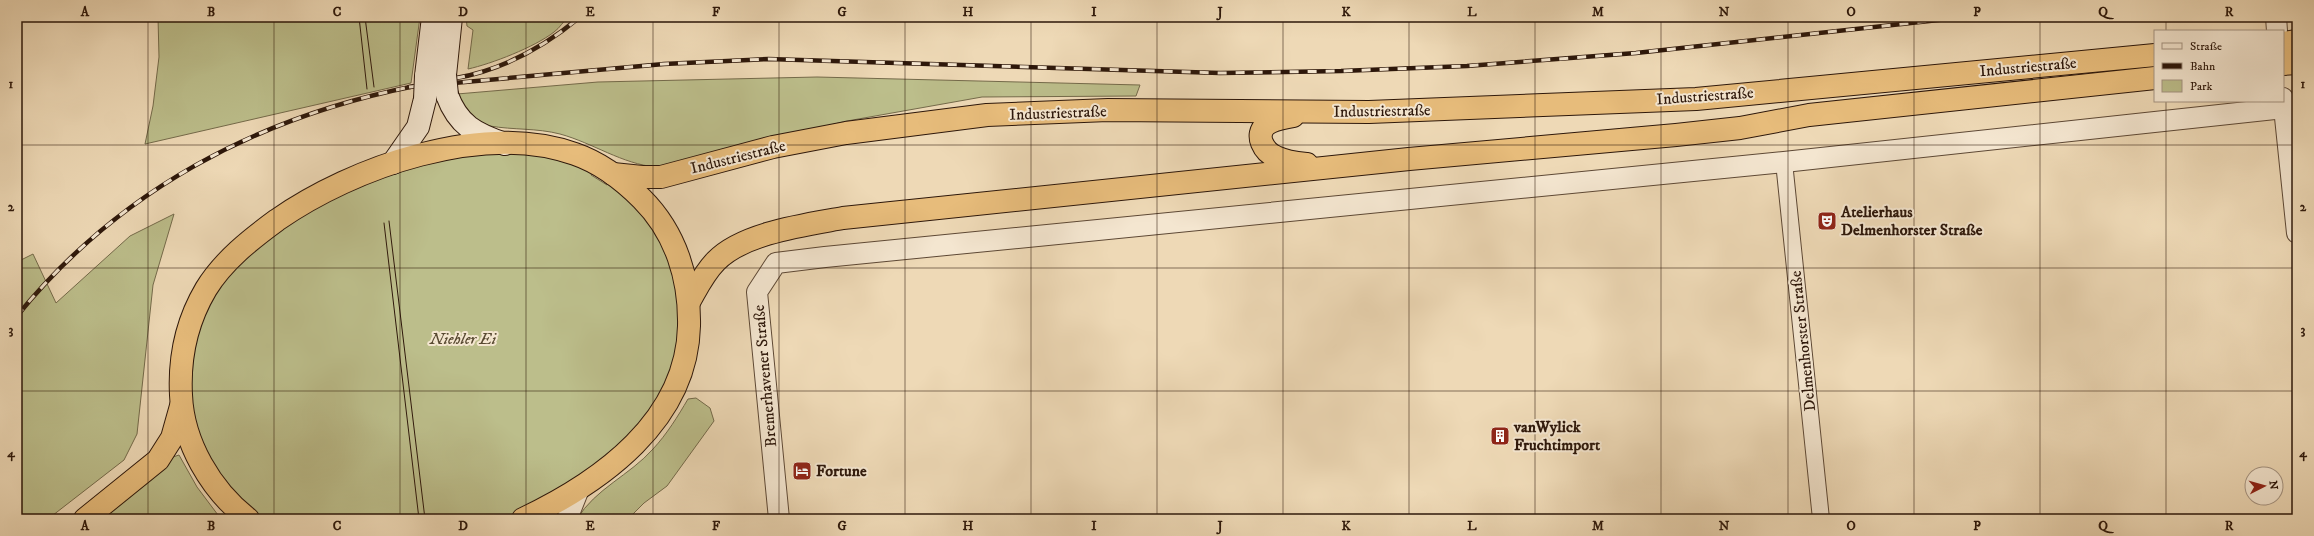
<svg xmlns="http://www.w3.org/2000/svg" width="2314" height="536" viewBox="0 0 2314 536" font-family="'IM FELL DW Pica',serif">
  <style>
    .green { fill: #bcbe8b; stroke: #746a4a }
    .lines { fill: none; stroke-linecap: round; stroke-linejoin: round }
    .minor-casing { stroke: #5d4835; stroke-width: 18 }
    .tertiary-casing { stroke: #5d4835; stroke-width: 22 }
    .secondary-casing { stroke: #2d170a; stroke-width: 24 }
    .trunk-casing { stroke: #2d170a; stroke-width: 24 }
    .minor { stroke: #f4e6d0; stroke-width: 16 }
    .tertiary { stroke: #f4e6d0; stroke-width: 20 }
    .secondary { stroke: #f4e6d0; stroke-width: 22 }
    .trunk { stroke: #e7bc7b; stroke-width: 22 }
    .tram { stroke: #2d170a; stroke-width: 1 }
    .rail-casing { stroke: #2d170a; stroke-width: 4.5 }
    .rail { stroke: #f4e6d0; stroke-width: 3; stroke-dasharray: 9; stroke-linecap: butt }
    .secondary-bridge-casing { stroke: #2d170a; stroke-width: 24; stroke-linecap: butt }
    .secondary-bridge { stroke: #f4e6d0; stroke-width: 22 }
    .grid { fill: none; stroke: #2d170a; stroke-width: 1; stroke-opacity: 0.55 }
    .labels { text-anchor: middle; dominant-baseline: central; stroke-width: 4; stroke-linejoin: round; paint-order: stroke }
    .street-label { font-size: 16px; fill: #2d170a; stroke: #f4e6d0 }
    .poi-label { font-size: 16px; font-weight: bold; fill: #2d170a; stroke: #f4e6d0; text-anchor: start }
    .park-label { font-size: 16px; font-style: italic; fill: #584931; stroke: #f4e6d0 }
    .neatline { fill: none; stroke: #2d170a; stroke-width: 1.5 }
    .grid-label { font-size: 13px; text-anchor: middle; font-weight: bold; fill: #2d170a }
  </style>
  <rect width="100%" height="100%" fill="#eed9b6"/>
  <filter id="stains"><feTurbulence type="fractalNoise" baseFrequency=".005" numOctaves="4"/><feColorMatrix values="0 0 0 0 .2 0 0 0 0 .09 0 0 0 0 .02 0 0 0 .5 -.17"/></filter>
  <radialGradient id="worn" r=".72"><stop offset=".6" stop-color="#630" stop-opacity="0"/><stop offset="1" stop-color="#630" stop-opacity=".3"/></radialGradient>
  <!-- green -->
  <g class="green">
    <polygon points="158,17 420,17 411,83 145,144 153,106 159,57"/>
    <path d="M466 17H569C563 21 560 28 554 32 535 47 491 64 468 69L473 30 467 26Z"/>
    <path d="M817 77 1140 85 1136 96 982 97 847 121 656 167C622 164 593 143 560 134 537 128 513 130 490 126 471 119 466 111 457 94L598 82Z"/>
    <polygon points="488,153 535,153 593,171 591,175 607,185 609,182 634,202 661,237 679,295 679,346 659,402 619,450 531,507 502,519 261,519 231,493 199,441 188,384 198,325 226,274 277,229 347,190 434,160"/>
    <polygon points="174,214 153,285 137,434 124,460 48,519 17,519 17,262 33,254 56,303 130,236"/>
    <path d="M696 398 710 408 714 421 667 486 644 503 628 519H577C595 489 630 475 653 449 667 434 678 416 688 399Z"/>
    <polygon points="179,455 197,487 221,519 98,519 166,466 173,457"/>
  </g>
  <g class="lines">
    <defs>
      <polyline id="minor" points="1784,162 1821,519"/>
      <g id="tertiary">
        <polyline points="2276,17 2277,31"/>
        <polyline points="2283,98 2297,233"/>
        <polyline points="567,519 579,489"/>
        <polyline points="779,519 757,292 776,263 825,257 1784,162 2284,108"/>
      </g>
      <g id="secondary">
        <polyline points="445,75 451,17"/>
        <polyline points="426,76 433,17"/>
        <path d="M447 95C458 125 475 134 505 144"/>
        <polyline points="393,163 418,127 425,99"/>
      </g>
      <g id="trunk">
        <polyline points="2283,43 2297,41"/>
        <polyline points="2283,64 2297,63"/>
        <path d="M1293 116C1285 118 1273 119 1266 125 1254 135 1264 152 1276 157 1286 162 1297 163 1307 164"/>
        <polyline points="613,174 642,177 661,177 773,147 846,133 987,115 1108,110 1369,112 1696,99 2155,55"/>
        <path d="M689 302C697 288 704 273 716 261 743 233 805 225 843 218L1409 159 1676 135 1740 128 1809 115 2155 78"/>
        <polyline points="85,519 158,460 172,438 181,406"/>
        <path d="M248 519C211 490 183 443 181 395 179 357 187 321 206 289 223 261 251 239 277 220 353 167 483 121 575 154 601 163 623 180 642 199 676 233 690 279 689 326 687 421 601 482 523 519"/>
      </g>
    </defs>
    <!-- minor casing -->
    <use href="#minor" class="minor-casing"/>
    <!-- tertiary casing -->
    <use href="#tertiary" class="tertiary-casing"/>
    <!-- secondary casing -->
    <use href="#secondary" class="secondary-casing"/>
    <!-- trunk casing -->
    <use href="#trunk" class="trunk-casing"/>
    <!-- minor -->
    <use href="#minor" class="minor"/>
    <!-- tertiary -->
    <use href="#tertiary" class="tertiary"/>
    <!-- secondary -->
    <use href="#secondary" class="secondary"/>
    <!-- trunk -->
    <use href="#trunk" class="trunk"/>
    <!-- tram -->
    <g class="tram">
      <polyline points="359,17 367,89"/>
      <polyline points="365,17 374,87"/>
      <polyline points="389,221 425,519"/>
      <polyline points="384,223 419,519"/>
    </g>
    <defs>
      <g id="rail">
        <path d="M456 78C502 70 544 47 580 17"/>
        <polyline points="409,87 664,64 768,59 1220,73 1341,71 1467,66 1636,53 1966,17"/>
        <path d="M17 316C119 190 258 117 415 86"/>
      </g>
    </defs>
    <!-- rail casing -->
    <use href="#rail" class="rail-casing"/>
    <!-- rail -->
    <use href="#rail" class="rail"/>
    <defs>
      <g id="secondary-bridge">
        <polyline points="445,75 447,95"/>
        <polyline points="425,99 426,76"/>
      </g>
    </defs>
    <!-- secondary-bridge casing -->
    <use href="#secondary-bridge" class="secondary-bridge-casing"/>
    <!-- secondary-bridge -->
    <use href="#secondary-bridge" class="secondary-bridge"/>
  </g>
  <!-- grid -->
  <path class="grid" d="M148 17V519M274 17V519M400 17V519M526 17V519M653 17V519M779 17V519M905 17V519M1031 17V519M1157 17V519M1283 17V519M1409 17V519M1535 17V519M1661 17V519M1788 17V519M1914 17V519M2040 17V519M2166 17V31M2166 101V519M17 145H2297M17 268H2297M17 391H2297"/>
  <!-- icons -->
  <defs>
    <symbol id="theatre-square" viewBox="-11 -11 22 22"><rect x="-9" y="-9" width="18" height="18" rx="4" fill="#8f2418" stroke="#f4e6d0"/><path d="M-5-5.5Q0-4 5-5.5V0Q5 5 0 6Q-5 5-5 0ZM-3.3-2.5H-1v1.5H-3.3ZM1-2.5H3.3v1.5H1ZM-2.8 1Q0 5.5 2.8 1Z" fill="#fff"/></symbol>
    <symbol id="building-square" viewBox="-11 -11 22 22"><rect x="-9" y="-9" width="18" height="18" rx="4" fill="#8f2418" stroke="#f4e6d0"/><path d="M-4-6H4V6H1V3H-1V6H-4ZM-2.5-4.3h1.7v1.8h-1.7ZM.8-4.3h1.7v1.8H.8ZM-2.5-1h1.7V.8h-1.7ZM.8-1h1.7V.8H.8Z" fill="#fff"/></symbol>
    <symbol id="hotel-square" viewBox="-11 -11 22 22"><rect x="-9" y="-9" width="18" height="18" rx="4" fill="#8f2418" stroke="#f4e6d0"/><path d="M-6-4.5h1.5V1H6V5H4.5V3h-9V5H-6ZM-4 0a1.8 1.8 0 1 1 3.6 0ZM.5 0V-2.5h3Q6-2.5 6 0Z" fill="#fff"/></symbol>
  </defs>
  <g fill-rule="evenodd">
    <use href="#theatre-square" x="1816" y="210" width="22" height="22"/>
    <use href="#building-square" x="1489" y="425" width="22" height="22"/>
    <use href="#hotel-square" x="791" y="460" width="22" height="22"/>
  </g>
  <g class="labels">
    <!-- street labels -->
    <g class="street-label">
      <text transform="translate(2028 67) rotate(-5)">Industriestraße</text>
      <text transform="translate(1705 96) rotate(-4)">Industriestraße</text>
      <text transform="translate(1382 111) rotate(-1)">Industriestraße</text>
      <text transform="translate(1058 113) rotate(-2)">Industriestraße</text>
      <text transform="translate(738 157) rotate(-14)">Industriestraße</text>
      <text transform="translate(1803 341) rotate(-96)">Delmenhorster Straße</text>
      <text transform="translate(765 376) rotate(-95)">Bremerhavener Straße</text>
    </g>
    <!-- poi labels -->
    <g class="poi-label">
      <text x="1841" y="212">Atelierhaus<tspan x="1841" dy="18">Delmenhorster Straße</tspan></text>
      <text x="1514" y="427">vanWylick<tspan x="1514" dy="18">Fruchtimport</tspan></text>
      <text x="816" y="471">Fortune</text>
    </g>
    <!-- park labels -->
    <g class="park-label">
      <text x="463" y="339">Niehler Ei</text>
    </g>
  </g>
  <!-- margin -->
  <rect width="2314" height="536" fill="none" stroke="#eed9b6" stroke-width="44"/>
  <!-- legend -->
  <rect x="2154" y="30" width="130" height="72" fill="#f4e6d0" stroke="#a49381"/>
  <rect x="2162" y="43" width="20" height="6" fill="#f4e6d0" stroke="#a49381"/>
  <text x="2190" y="50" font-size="12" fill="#2d170a">Straße</text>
  <rect x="2162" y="63" width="20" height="6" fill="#2d170a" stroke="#a49381"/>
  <text x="2190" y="70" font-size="12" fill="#2d170a">Bahn</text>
  <rect x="2162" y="80" width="20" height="12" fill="#bcbe8b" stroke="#a49381"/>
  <text x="2190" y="90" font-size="12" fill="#2d170a">Park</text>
  <!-- north arrow -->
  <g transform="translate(2264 486) rotate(84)"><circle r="19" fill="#f4e6d0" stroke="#a49381"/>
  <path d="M0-3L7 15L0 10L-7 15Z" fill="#8f2418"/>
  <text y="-6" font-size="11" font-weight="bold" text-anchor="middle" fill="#2d170a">N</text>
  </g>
  <rect x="22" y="22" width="2270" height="492" class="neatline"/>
  <g class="grid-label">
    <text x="85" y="16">A</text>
    <text x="211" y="16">B</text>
    <text x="337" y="16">C</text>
    <text x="463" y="16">D</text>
    <text x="590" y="16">E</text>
    <text x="716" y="16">F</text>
    <text x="842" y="16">G</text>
    <text x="968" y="16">H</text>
    <text x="1094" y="16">I</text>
    <text x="1220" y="16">J</text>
    <text x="1346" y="16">K</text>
    <text x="1472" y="16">L</text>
    <text x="1598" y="16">M</text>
    <text x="1724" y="16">N</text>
    <text x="1851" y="16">O</text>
    <text x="1977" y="16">P</text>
    <text x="2103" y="16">Q</text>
    <text x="2229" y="16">R</text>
    <text x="11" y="88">1</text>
    <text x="2303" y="88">1</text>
    <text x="11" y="211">2</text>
    <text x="2303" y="211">2</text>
    <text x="11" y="334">3</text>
    <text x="2303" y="334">3</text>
    <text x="11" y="457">4</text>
    <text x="2303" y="457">4</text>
    <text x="85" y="530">A</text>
    <text x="211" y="530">B</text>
    <text x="337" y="530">C</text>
    <text x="463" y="530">D</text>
    <text x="590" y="530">E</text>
    <text x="716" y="530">F</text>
    <text x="842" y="530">G</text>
    <text x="968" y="530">H</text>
    <text x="1094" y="530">I</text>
    <text x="1220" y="530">J</text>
    <text x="1346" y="530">K</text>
    <text x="1472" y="530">L</text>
    <text x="1598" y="530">M</text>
    <text x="1724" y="530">N</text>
    <text x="1851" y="530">O</text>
    <text x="1977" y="530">P</text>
    <text x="2103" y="530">Q</text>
    <text x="2229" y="530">R</text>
  </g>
  <rect width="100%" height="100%" filter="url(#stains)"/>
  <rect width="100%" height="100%" fill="url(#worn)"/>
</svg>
